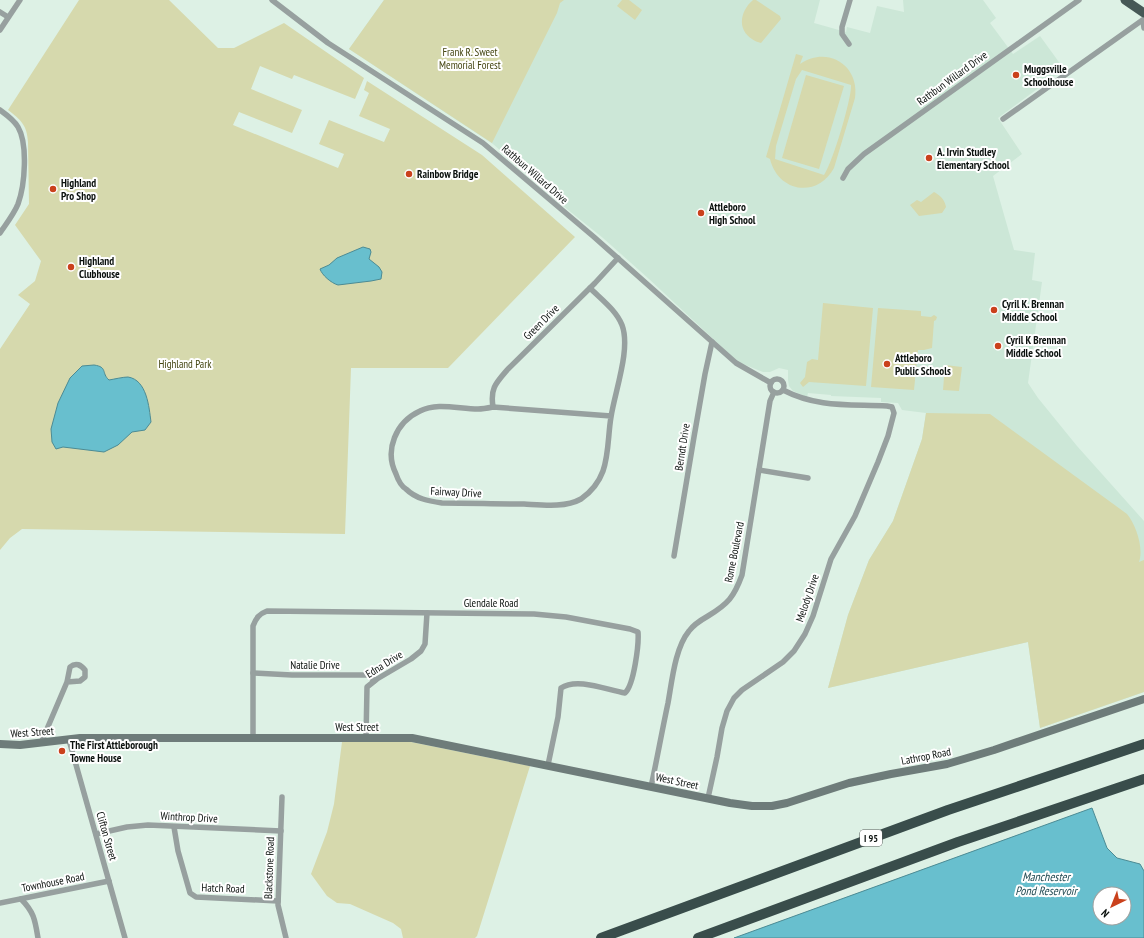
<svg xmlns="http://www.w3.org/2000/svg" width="1144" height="938" viewBox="0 0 1144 938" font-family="'PT Sans Narrow',sans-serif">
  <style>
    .built { fill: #cce7d7 }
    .green { fill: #d6d9ad; fill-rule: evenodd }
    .water { fill: #68bfce; stroke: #4c8b94; fill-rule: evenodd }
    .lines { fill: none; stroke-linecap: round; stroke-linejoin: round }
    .minor { stroke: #97a09f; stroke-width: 5.5 }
    .secondary { stroke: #6e7c7a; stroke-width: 8 }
    .trunk { stroke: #465856; stroke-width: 9 }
    .motorway { stroke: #394d4b; stroke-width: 10 }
    .poi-dot { fill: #ca411c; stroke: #fff; stroke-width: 1.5 }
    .labels { text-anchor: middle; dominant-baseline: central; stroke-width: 4; stroke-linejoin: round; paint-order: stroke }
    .shield { fill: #fff; stroke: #545856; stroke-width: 1 }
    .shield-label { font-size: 10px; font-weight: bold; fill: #0b110e }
    .park-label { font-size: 11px; fill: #454613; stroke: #fff }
    .poi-label { font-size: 11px; font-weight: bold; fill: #0b110e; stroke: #fff; text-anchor: start }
    .street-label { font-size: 11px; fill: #0b110e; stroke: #fff }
    .water-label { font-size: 12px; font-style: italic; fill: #254d55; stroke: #fff }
  </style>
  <rect width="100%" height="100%" fill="#ddf1e5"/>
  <!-- built -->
  <polygon class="built" points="384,0 820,0 814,23 846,32 847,27 870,33 877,6 904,12 903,0 983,0 996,18 990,23 1013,54 1040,36 1064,69 998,118 1022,154 993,176 1014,250 1035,253 1032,280 1042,282 1028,383 1038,398 1077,446 1144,521 1144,692 1040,728 1028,642 828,688 848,615 869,560 893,521 922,439 926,413 902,410 898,403 881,402 881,398 831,396 831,395 808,393 807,397 793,391 789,386 788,380 788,370 779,368 770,372 763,372 738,362 649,279 603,238 567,209 493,144 349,49"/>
  <!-- green -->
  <g class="green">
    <path d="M79 0H169L218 48H234L284 23 364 78 355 99 294 75 292 79 260 66 251 89 302 110 292 133 239 112 233 125 338 168 344 154 319 144 329 120 384 142 390 129 359 116 369 93 364 90 367 81 482 155 575 237 448 368H351L345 534 22 529 10 538 0 550V349L30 304 18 295 35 281 41 261 15 225 29 204 28 142C27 125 21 120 8 110Z"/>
    <polygon points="384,0 564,0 560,3 557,13 492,143 349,49"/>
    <polygon points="622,0 629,0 642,10 635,20 617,6"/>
    <path d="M753 0H756L780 16 781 19 761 43C758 42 754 41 752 39 736 29 741 10 753 0Z"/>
    <path d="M796 54 803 56 800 64C827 45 860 65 855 98L834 168C817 199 778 192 770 159L766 157ZM802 70 851 85C852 98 832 165 824 175L775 159 776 146 796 79Z"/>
    <polygon points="806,75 844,86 819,169 782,158"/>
    <path d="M934 192C940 195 945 200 946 207L942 213 919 216 910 205 917 200 921 202Z"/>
    <polygon points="823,303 873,308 866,386 809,382 803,387 800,383 805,377 807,362 812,359 818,360"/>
    <polygon points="878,308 921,311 921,316 931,317 934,315 937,317 936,320 934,321 932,348 924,350 918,350 914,390 871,387"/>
    <polygon points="945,365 962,367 959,391 943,390"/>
    <path d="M926 413 990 414 1127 514C1136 525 1144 548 1139 562L1144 560V692L1040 728 1028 642 828 688 848 615 869 560 893 521 922 439Z"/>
    <polygon points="406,741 530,766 477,936 475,938 403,938 401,929 393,923 350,904 337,903 327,896 311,874 327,832 334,804 342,742"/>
  </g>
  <!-- water -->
  <g class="water">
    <path d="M363 247 370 249 371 252 369 259 379 267 382 272 381 279 371 281 338 285C331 283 322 275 320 269L329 265 337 258Z"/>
    <path d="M94 365C108 367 101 373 109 380 115 379 123 377 128 377 147 380 149 407 151 422L145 430 132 432 118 445 104 452 63 447 56 449 52 442 51 429 58 403 70 378 82 366Z"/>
    <path d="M1092 808 1107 848 1117 858 1140 864 1144 871V938H734ZM1100 894H1124V918H1100Z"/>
  </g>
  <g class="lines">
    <!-- minor -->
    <g class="minor">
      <polyline points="272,0 328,43 483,143 594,237 736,363 771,383"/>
      <polyline points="0,12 8,17"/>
      <polyline points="1143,21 1144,28"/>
      <polyline points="0,30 20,0"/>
      <polyline points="849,44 842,34 842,27 850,0"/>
      <path d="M0 110C7 115 14 120 18 127 28 144 25 185 18 204 14 214 6 224 0 233"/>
      <polyline points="1003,119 1144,19"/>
      <polyline points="843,178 848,169 864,154 1079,0"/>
      <path d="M590 288C601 299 616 310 622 325 631 349 615 391 611 417 608 434 609 454 603 471 599 482 591 492 581 499 565 508 542 505 524 504 497 504 470 503 442 503 429 501 416 499 406 489 401 486 398 480 396 474 384 450 396 422 420 411 437 402 459 409 478 409 483 409 488 408 493 407L611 416"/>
      <circle cx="777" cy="386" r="7"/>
      <path d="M493 407C490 388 496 383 508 369L595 283 618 258"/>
      <polyline points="759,470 808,478"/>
      <polyline points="674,556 694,437 705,374 712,342"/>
      <polyline points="253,673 292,675 369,675 374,681"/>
      <path d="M253 737V626C256 618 259 614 267 611L534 614 566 617 630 629 638 632C639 644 634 685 625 693 607 690 577 677 561 688L558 717 548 765"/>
      <polyline points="366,738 367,687 377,679 411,659 421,651 425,644 427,613"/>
      <polyline points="69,740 125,938"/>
      <path d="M41 743 67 682 70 667C76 662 81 665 85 670V677L80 681 67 682"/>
      <path d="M651 787C657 759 662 731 668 703 672 681 675 648 689 631 694 624 701 620 708 616 728 604 734 597 742 575L770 401 774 392"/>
      <polyline points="282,797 278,905 286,938"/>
      <path d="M708 798 717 757 722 728 727 711 734 698 742 690 783 662 794 651 805 634 813 616 831 559 855 516 878 462 888 436 894 413 892 407 887 406C849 404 818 408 783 390"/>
      <polyline points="174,827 178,851 190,893 196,897 278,901"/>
      <polyline points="96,834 127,827 148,825 281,831"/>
      <path d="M21 899C34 912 35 920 38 938"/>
      <polyline points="0,903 109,881"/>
    </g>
    <!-- secondary -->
    <polyline class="secondary" points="0,744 20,745 80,738 412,738 730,803 752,806 772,806 787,803 849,783 891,774 947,764 994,750 1144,699"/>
    <!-- trunk -->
    <polyline class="trunk" points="1125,0 1144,13"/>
    <!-- motorway -->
    <g class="motorway">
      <polyline points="601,938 948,810 1144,744"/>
      <polyline points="698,938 958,842 1144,779"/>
    </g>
  </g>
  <!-- markers -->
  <g class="poi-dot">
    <circle cx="1016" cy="75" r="4"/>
    <circle cx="929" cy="158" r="4"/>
    <circle cx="409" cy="174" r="4"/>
    <circle cx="53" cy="189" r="4"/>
    <circle cx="701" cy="213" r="4"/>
    <circle cx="71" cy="267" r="4"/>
    <circle cx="994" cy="310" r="4"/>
    <circle cx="998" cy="346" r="4"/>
    <circle cx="887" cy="364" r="4"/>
    <circle cx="62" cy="751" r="4"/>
  </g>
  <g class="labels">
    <!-- shield labels -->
    <rect class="shield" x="860" y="830" width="22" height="16" rx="3"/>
    <g class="shield-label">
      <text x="871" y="838">I 95</text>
    </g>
    <!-- park labels -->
    <g class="park-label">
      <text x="470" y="52">Frank R. Sweet<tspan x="470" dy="13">Memorial Forest</tspan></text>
      <text x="185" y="364">Highland Park</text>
    </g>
    <!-- poi labels -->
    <g class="poi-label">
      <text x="1024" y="69">Muggsville<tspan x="1024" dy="13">Schoolhouse</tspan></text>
      <text x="937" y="152">A. Irvin Studley<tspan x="937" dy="13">Elementary School</tspan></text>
      <text x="417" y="174">Rainbow Bridge</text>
      <text x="61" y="183">Highland<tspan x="61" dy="13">Pro Shop</tspan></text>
      <text x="709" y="207">Attleboro<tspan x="709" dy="13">High School</tspan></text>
      <text x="79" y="261">Highland<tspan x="79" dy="13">Clubhouse</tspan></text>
      <text x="1002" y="304">Cyril K. Brennan<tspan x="1002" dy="13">Middle School</tspan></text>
      <text x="1006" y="340">Cyril K Brennan<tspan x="1006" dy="13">Middle School</tspan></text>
      <text x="895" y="358">Attleboro<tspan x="895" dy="13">Public Schools</tspan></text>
      <text x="70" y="745">The First Attleborough<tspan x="70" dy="13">Towne House</tspan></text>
    </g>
    <!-- street labels -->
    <g class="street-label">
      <text transform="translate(952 78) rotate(-36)">Rathbun Willard Drive</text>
      <text transform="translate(535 174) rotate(41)">Rathbun Willard Drive</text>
      <text transform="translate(541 322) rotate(-45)">Green Drive</text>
      <text transform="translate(682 447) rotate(-81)">Berndt Drive</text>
      <text transform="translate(456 492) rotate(3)">Fairway Drive</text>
      <text transform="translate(734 552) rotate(-79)">Rome Boulevard</text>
      <text transform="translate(807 598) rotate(-71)">Melody Drive</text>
      <text x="491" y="603">Glendale Road</text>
      <text transform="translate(384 664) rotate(-32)">Edna Drive</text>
      <text x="315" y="665">Natalie Drive</text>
      <text x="357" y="727">West Street</text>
      <text transform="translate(32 732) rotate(-4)">West Street</text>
      <text transform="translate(926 756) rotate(-11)">Lathrop Road</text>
      <text transform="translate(677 781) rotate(12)">West Street</text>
      <text transform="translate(189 817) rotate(3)">Winthrop Drive</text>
      <text transform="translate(107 836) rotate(74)">Clifton Street</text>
      <text transform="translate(269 868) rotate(-88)">Blackstone Road</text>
      <text transform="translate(53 882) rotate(-11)">Townhouse Road</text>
      <text transform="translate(223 888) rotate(2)">Hatch Road</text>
    </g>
    <!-- water labels -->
    <g class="water-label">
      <text x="1046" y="876">Manchester<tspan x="1046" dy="14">Pond Reservoir</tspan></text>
    </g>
  </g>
  <!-- north arrow -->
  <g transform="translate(1112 906) rotate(223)"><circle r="19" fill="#ffffff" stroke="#9da09f"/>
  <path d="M0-3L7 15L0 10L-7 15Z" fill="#ca411c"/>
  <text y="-6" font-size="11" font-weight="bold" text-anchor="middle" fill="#0b110e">N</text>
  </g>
</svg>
